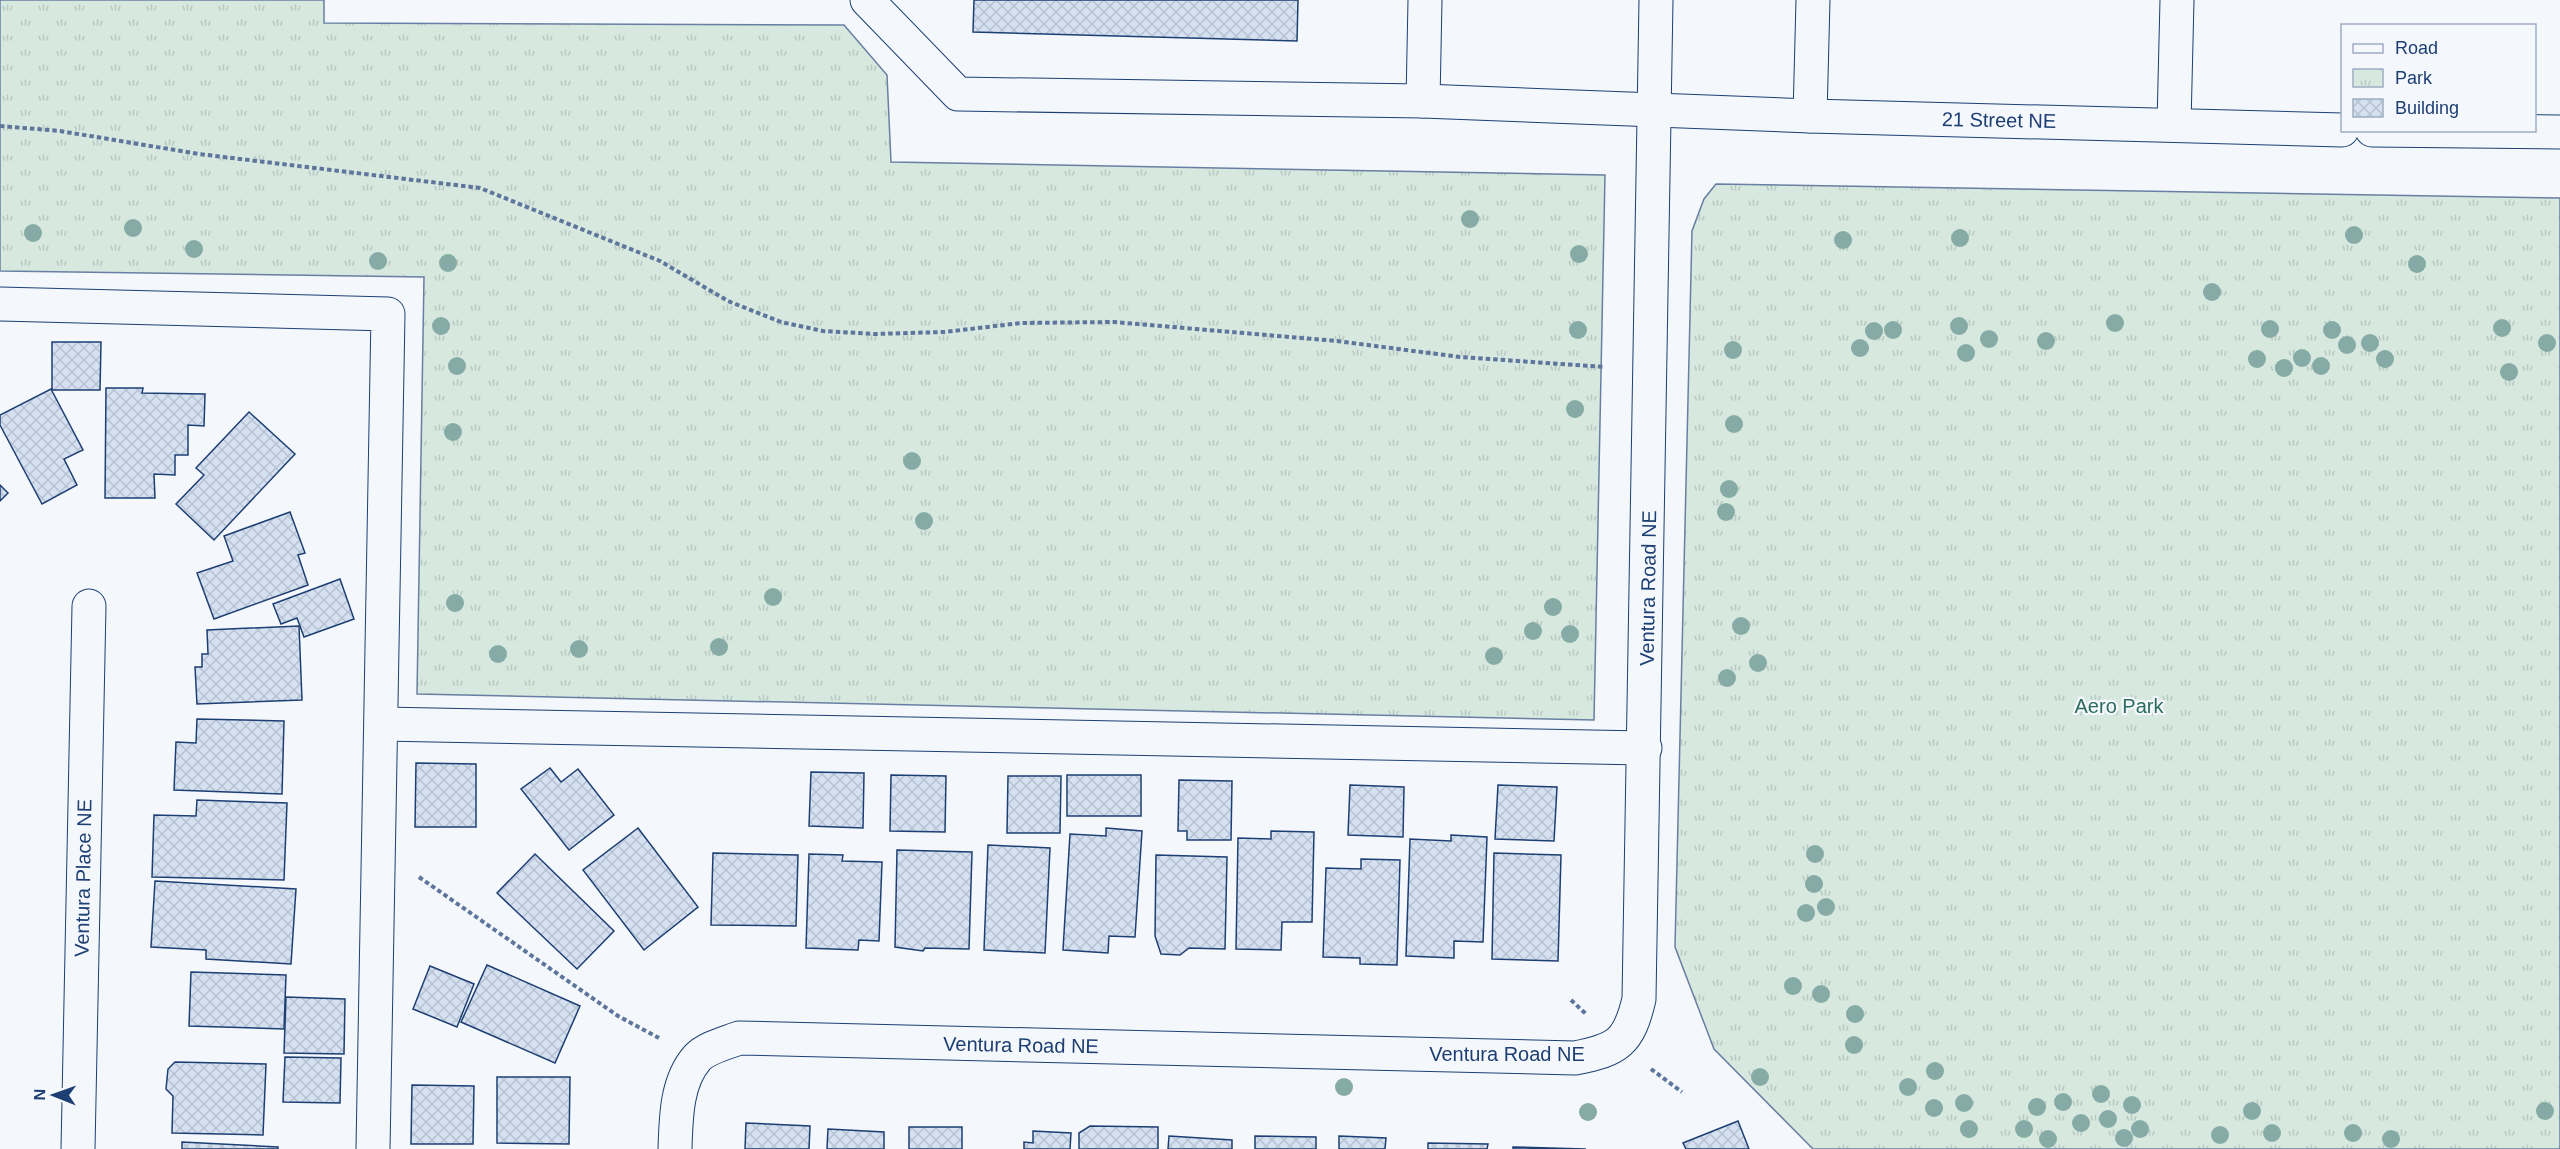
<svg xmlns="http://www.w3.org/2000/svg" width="2560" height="1149" viewBox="0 0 2560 1149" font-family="Helvetica,sans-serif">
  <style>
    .park { fill: url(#park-tufts); stroke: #687fa3; stroke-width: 1.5 }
    .building { fill: url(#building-cross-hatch); stroke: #1d3f73; stroke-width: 1.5 }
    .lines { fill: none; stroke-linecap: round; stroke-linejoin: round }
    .minor-casing { stroke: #1d3f73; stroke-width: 35 }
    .path { stroke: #5e769c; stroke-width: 4; stroke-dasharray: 4.5 3; stroke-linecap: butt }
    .minor { stroke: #f4f7fb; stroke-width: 33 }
    .tree { fill: #86aba6 }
    .labels { text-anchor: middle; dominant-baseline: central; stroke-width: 4.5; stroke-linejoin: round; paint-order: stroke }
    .street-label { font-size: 20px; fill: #1d3f73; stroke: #f4f7fb }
    .park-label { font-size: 20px; fill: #2c6c60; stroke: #f4f7fb }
  </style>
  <defs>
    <pattern id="park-tufts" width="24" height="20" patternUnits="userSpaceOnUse" patternTransform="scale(1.5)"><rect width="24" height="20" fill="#d7e8df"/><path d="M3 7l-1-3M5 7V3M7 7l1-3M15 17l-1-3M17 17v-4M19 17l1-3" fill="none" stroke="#b8c8c3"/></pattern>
    <pattern id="building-cross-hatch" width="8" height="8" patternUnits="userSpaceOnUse" patternTransform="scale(1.5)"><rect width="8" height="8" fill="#d5e0f0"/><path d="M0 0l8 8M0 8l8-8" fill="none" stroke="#b6c1d1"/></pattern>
  </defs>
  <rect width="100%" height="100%" fill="#f4f7fb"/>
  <!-- park -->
  <g class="park">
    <polygon points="0,0 324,0 324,23 844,25 887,75 891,162 1605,175 1594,720 417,694 424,277 0,271"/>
    <polygon points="1716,184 2560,198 2560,1149 1813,1149 1714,1049 1675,947 1692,231 1704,199"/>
  </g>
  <!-- building -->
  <g class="building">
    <polygon points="974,0 1298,0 1297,41 973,32"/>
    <polygon points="52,342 101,342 100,390 52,390"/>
    <polygon points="106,388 143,388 142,393 205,394 204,426 188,425 188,455 175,455 175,475 154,474 155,498 105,498"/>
    <polygon points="51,389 83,450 64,459 77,485 42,504 0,425 0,415"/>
    <polygon points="249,412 295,454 214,540 176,504 204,475 196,468"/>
    <polygon points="0,485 8,493 0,501"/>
    <polygon points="290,512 305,553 298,555 308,585 214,619 197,573 233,561 224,536"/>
    <polygon points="340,579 354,619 304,637 297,618 281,624 273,604"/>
    <polygon points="299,626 302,700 197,704 195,667 202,667 202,654 208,654 207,630"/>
    <polygon points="197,719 284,721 282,794 174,790 176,742 196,743"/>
    <polygon points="416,763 476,764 476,827 415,827"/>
    <polygon points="550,768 561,782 578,769 614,815 569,850 521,789"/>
    <polygon points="811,772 864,773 863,828 809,826"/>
    <polygon points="891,775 946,776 945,832 890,831"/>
    <rect x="1067" y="775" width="74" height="41"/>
    <polygon points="1008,776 1061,776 1060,833 1007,833"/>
    <polygon points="1179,780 1232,781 1231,840 1187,840 1187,831 1178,831"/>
    <polygon points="1350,785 1404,787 1403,837 1348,835"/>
    <polygon points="1498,785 1557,787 1554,841 1495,839"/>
    <polygon points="197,800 287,803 284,880 152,877 154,815 196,816"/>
    <polygon points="638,828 698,907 644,950 583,870"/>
    <polygon points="1106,828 1142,831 1135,937 1109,936 1108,953 1063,950 1070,834 1106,836"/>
    <polygon points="1271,831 1314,832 1312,922 1282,922 1281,950 1236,949 1238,838 1271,839"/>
    <polygon points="1451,835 1487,837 1483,942 1454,941 1454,958 1406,956 1410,839 1451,841"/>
    <polygon points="988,845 1050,848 1045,953 984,950"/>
    <polygon points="897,850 972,852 969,949 925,948 923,951 895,947"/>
    <polygon points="713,853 798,855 796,926 711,925"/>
    <polygon points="1494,853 1561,855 1558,961 1492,959"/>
    <polygon points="535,854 614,931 577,969 497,893"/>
    <polygon points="809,854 843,855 842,861 882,862 879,941 859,940 858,950 806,948"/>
    <polygon points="1156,855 1227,857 1225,949 1189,948 1180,955 1161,954 1155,936"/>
    <polygon points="1361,859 1400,860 1397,965 1360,964 1360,958 1323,957 1326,868 1361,869"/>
    <polygon points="155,881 296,889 291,964 206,959 206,950 151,947"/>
    <polygon points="487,965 580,1006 555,1063 461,1022"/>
    <polygon points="430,966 474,984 457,1027 413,1009"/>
    <polygon points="191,972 286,975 284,1029 189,1026"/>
    <polygon points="286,997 345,999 344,1054 284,1053"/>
    <polygon points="285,1057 341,1058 340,1103 283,1102"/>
    <polygon points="175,1062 266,1064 263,1135 172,1133 173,1096 166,1089 168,1069"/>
    <polygon points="497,1077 570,1077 569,1144 497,1143"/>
    <polygon points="412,1085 474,1086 473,1144 411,1144"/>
    <polygon points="1738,1121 1749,1149 1686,1149 1683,1143"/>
    <polygon points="746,1123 810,1126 809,1149 745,1149"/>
    <polygon points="1090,1126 1158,1127 1158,1149 1079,1149 1079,1133"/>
    <rect x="909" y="1127" width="53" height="22"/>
    <polygon points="828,1129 884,1132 884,1149 827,1149"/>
    <polygon points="1033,1131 1071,1133 1070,1149 1024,1149 1024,1142 1033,1143"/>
    <polygon points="1169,1136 1232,1140 1232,1149 1168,1149"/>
    <polygon points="1255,1136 1316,1137 1316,1149 1255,1149"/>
    <polygon points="1339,1136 1386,1138 1385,1149 1339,1149"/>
    <polygon points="182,1142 278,1147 278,1149 182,1149"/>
    <polygon points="1428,1143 1488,1144 1487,1149 1428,1149"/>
    <polygon points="1513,1147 1586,1149 1513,1149"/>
  </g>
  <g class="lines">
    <defs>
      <g id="minor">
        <polyline points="867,0 958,94 1423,101 1810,116 2342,130"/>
        <polyline points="1423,101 1425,0"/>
        <polyline points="1810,116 1813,0"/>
        <polyline points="2174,124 2177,0"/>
        <polyline points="2372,130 2560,132"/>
        <polyline points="0,304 388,314 373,1149"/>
        <polyline points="382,724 1645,748"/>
        <polyline points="78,1149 89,606"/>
        <path d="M675 1149C676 1119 676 1082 697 1058 706 1048 726 1043 739 1038L1575 1058C1618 1050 1629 1042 1639 999L1656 0"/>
      </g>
    </defs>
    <!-- minor casing -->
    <use href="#minor" class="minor-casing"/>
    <!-- path -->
    <g class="path">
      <polyline points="0,126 60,131 199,154 480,188 660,261 728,301 781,322 823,331 875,334 944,332 1021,323 1114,322 1337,341 1460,357 1605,367"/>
      <polyline points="419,877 618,1016 659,1038"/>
      <polyline points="1571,1000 1586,1014"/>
      <polyline points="1651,1069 1682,1092"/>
    </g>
    <!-- minor -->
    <use href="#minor" class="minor"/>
  </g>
  <!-- trees -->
  <g class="tree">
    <circle cx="1470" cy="219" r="9"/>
    <circle cx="133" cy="228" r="9"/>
    <circle cx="33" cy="233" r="9"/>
    <circle cx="2354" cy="235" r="9"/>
    <circle cx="1960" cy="238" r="9"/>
    <circle cx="1843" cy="240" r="9"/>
    <circle cx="194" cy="249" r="9"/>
    <circle cx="1579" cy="254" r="9"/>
    <circle cx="378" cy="261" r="9"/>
    <circle cx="448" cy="263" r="9"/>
    <circle cx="2417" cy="264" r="9"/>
    <circle cx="2212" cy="292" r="9"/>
    <circle cx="2115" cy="323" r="9"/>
    <circle cx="441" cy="326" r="9"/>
    <circle cx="1959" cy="326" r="9"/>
    <circle cx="2502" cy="328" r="9"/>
    <circle cx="2270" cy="329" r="9"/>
    <circle cx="1578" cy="330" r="9"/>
    <circle cx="1893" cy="330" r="9"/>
    <circle cx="2332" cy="330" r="9"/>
    <circle cx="1874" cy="331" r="9"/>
    <circle cx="1989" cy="339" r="9"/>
    <circle cx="2046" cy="341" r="9"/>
    <circle cx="2370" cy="343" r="9"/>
    <circle cx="2547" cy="343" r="9"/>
    <circle cx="2347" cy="345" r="9"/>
    <circle cx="1860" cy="348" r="9"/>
    <circle cx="1733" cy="350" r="9"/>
    <circle cx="1966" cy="353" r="9"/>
    <circle cx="2302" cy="358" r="9"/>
    <circle cx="2257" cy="359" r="9"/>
    <circle cx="2385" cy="359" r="9"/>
    <circle cx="457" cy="366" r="9"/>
    <circle cx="2321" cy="366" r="9"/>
    <circle cx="2284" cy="368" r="9"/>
    <circle cx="2509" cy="372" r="9"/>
    <circle cx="1575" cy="409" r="9"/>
    <circle cx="1734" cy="424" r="9"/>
    <circle cx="453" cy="432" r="9"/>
    <circle cx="912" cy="461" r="9"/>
    <circle cx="1729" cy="489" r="9"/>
    <circle cx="1726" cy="512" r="9"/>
    <circle cx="924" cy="521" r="9"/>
    <circle cx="773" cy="597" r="9"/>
    <circle cx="455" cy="603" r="9"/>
    <circle cx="1553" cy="607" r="9"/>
    <circle cx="1741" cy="626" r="9"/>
    <circle cx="1533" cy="631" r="9"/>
    <circle cx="1570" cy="634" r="9"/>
    <circle cx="719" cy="647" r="9"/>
    <circle cx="579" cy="649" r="9"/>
    <circle cx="498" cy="654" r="9"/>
    <circle cx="1494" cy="656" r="9"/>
    <circle cx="1758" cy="663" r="9"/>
    <circle cx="1727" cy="678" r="9"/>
    <circle cx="1815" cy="854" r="9"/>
    <circle cx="1814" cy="884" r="9"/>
    <circle cx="1826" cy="907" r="9"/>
    <circle cx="1806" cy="913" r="9"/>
    <circle cx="1793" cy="986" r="9"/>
    <circle cx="1821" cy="994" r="9"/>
    <circle cx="1855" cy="1014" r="9"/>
    <circle cx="1854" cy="1045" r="9"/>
    <circle cx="1935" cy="1071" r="9"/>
    <circle cx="1760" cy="1077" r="9"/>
    <circle cx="1344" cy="1087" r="9"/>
    <circle cx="1908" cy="1087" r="9"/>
    <circle cx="2101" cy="1094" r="9"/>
    <circle cx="2063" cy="1102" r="9"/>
    <circle cx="1964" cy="1103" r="9"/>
    <circle cx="2132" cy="1105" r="9"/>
    <circle cx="2037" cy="1107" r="9"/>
    <circle cx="1934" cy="1108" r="9"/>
    <circle cx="2252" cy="1111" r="9"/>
    <circle cx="2545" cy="1111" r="9"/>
    <circle cx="1588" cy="1112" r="9"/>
    <circle cx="2108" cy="1119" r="9"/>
    <circle cx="2081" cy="1123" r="9"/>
    <circle cx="1969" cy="1129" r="9"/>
    <circle cx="2024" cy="1129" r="9"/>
    <circle cx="2140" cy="1129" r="9"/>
    <circle cx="2272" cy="1133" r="9"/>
    <circle cx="2353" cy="1133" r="9"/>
    <circle cx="2220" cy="1135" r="9"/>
    <circle cx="2124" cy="1138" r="9"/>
    <circle cx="2048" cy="1139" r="9"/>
    <circle cx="2391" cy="1139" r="9"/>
  </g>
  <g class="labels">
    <!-- street labels -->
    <g class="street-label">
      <text transform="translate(1999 120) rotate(1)">21 Street NE</text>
      <text transform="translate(1648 588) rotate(-89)">Ventura Road NE</text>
      <text transform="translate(83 878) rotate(-89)">Ventura Place NE</text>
      <text transform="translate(1021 1045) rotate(1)">Ventura Road NE</text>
      <text x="1507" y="1054">Ventura Road NE</text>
    </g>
    <!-- park labels -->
    <g class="park-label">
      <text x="2119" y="706">Aero Park</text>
    </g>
  </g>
  <!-- legend -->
  <rect x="2341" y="24" width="195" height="108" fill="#f4f7fb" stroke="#9eadc5" stroke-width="1.5"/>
  <rect x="2353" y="44" width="30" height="9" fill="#f4f7fb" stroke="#9eadc5" stroke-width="1.5"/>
  <text x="2395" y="54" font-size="18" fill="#1d3f73">Road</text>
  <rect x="2353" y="69" width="30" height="18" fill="url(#park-tufts)" stroke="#9eadc5" stroke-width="1.5"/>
  <text x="2395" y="84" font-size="18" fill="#1d3f73">Park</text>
  <rect x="2353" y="99" width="30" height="18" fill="url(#building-cross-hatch)" stroke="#9eadc5" stroke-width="1.5"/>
  <text x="2395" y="114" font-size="18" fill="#1d3f73">Building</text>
  <!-- north arrow -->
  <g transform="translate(54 1095) rotate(271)" stroke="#f4f7fb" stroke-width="4.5" paint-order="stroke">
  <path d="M0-4.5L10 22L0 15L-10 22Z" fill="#1d3f73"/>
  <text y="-9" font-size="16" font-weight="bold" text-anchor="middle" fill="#1d3f73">N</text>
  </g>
</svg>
